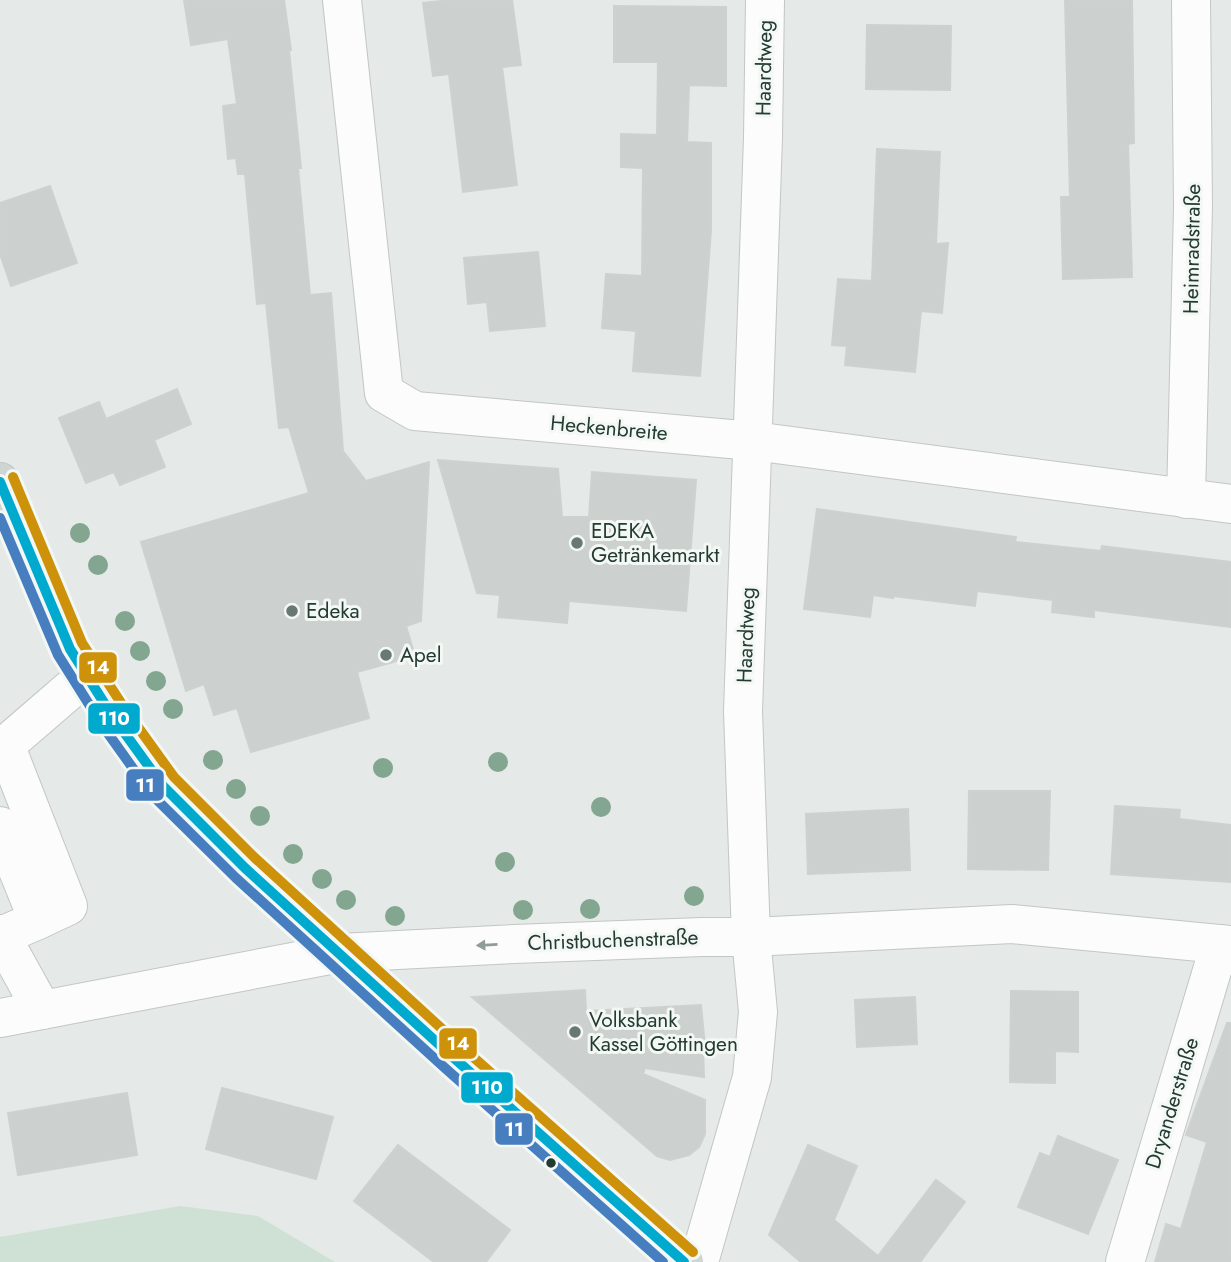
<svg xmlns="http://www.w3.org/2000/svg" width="1231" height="1262" viewBox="0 0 1231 1262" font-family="Jost,sans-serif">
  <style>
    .green { fill: #cfe1d4 }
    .building { fill: #ccd0ce; stroke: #cdd2d0; stroke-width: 2 }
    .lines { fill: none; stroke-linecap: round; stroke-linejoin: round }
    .minor-casing { stroke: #c2c6c4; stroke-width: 40 }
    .major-casing { stroke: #c1c8c6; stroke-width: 40 }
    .minor { stroke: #fbfcfb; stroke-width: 38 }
    .major { stroke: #cfd5d3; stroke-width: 38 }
    .bus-1-casing { stroke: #f3f8f5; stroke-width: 16 }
    .bus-2-casing { stroke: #f3f8f5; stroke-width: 16 }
    .bus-3-casing { stroke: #f3f8f5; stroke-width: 16 }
    .bus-1 { stroke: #00a9ce; stroke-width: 10 }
    .bus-2 { stroke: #477ec0; stroke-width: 10 }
    .bus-3 { stroke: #cd910a; stroke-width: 10 }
    .tree { fill: #82a690 }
    .oneway { fill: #909c98 }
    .poi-dot { fill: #687873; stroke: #f3f8f5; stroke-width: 2.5 }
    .bus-dot { fill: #243b34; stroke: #f3f8f5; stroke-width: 2.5 }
    .labels { text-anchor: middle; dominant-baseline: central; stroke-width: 6; stroke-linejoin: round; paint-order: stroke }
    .street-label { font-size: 21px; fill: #243b34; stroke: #f3f8f5 }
    .poi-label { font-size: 21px; fill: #243b34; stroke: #f3f8f5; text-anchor: start }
    .line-badge { stroke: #f3f8f5; stroke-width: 2.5 }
    .badge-label { font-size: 19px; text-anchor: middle; font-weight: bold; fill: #fff }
  </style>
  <rect width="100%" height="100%" fill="#e5e9e7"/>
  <!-- green -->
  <polygon class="green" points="180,1206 258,1216 335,1262 0,1262 0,1237"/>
  <!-- building -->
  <g class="building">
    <polygon points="184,0 284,0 291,50 289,50 301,168 298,168 310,295 331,293 343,451 366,481 429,462 421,621 406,626 415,656 357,672 369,718 251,752 237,708 214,715 204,684 186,691 141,542 309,493 289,427 279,428 266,303 257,304 245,174 238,174 236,158 228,159 223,106 237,104 228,39 191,45"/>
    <polygon points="450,0 512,0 521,65 502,67 517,185 463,192 449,74 433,76 423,3"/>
    <polygon points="1065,0 1132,0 1134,143 1128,144 1132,277 1063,279 1061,197 1070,197"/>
    <polygon points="614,6 726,7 726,86 689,85 687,142 711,143 711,230 700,376 633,371 636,331 602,328 606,274 642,276 643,168 621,167 621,134 657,135 658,62 614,62"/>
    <polygon points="867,25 951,26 950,90 866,89"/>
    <polygon points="877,149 940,152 936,244 948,243 942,313 921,311 915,372 845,365 847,346 832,345 838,279 872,281"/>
    <polygon points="50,186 77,263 11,286 0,254 0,203"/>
    <polygon points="538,252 545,326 490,331 487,302 468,304 464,258"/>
    <polygon points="177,389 191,424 154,440 165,467 120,485 114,472 86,483 59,418 99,402 106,419"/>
    <polygon points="438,460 558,469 562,517 589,517 592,472 696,480 686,611 569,601 567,623 498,617 500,595 477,593"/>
    <polygon points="817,509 1016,537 1015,542 1101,551 1102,546 1231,562 1231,627 1094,610 1094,617 1052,612 1053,600 977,591 975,606 893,596 893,598 873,595 870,617 804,609"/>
    <polygon points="969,791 1050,791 1048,870 968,869"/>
    <polygon points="1115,806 1180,810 1179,819 1231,825 1231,882 1111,874"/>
    <polygon points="908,809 910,870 808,874 806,814"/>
    <polygon points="585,990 586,1011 701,1005 705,1047 703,1048 704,1077 645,1068 643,1074 705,1100 705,1134 699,1147 689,1155 670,1160 657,1156 472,997"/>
    <polygon points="1011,991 1078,992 1078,1052 1055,1051 1055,1083 1010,1082"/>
    <polygon points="915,997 917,1044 857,1047 855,1000"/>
    <polygon points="1227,1023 1231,1023 1231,1262 1155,1262 1166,1224 1181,1229 1207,1142 1186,1135"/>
    <polygon points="222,1088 333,1117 316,1179 206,1149"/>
    <polygon points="127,1093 137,1155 18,1175 8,1113"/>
    <polygon points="1058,1136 1118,1160 1088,1234 1018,1207 1040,1153 1050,1157"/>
    <polygon points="398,1145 510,1230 486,1262 434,1262 354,1201"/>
    <polygon points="808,1145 857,1166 834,1220 878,1256 936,1180 965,1202 920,1262 801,1262 769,1235"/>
  </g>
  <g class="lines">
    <defs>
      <g id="minor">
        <polyline points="342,0 384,393 415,411 753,441 1231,504"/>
        <polyline points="1186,499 1193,207 1191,0"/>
        <polyline points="6,747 68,906 38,920"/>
        <polyline points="0,750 87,675"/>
        <polyline points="0,826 38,920 1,936"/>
        <polyline points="0,934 42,1010"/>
        <polyline points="0,1018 340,953 514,944 702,937 751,937 1012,924 1231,945"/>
        <polyline points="699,1262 752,1077 758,1012 751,937 743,711 763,138 765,0"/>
        <polyline points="1125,1262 1220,944"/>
      </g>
      <polyline id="major" points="0,482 70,649 113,717 163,786 245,868 454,1058 684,1262"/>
    </defs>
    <!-- minor casing -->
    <use href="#minor" class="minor-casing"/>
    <!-- major casing -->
    <use href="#major" class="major-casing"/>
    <!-- minor -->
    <use href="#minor" class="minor"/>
    <!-- major -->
    <use href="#major" class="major"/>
    <defs>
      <polyline id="bus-1" points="0,482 70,649 113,717 163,786 245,868 454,1058 684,1262"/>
      <polyline id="bus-2" points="0,518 58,655 102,725 152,795 236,878 445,1068 663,1262"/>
      <polyline id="bus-3" points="13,477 82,643 125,709 174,777 255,858 463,1048 693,1252"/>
    </defs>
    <!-- bus-1 casing -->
    <use href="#bus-1" class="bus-1-casing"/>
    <!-- bus-2 casing -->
    <use href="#bus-2" class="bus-2-casing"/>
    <!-- bus-3 casing -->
    <use href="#bus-3" class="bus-3-casing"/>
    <!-- bus-1 -->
    <use href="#bus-1" class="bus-1"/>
    <!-- bus-2 -->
    <use href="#bus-2" class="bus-2"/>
    <!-- bus-3 -->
    <use href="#bus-3" class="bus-3"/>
  </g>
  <!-- trees -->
  <g class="tree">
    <circle cx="80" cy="533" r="10"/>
    <circle cx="98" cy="565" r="10"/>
    <circle cx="125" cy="621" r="10"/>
    <circle cx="140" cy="651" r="10"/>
    <circle cx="156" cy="681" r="10"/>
    <circle cx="173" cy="709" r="10"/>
    <circle cx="213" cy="760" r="10"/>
    <circle cx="498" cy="762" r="10"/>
    <circle cx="383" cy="768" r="10"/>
    <circle cx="236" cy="789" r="10"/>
    <circle cx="601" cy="807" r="10"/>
    <circle cx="260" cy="816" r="10"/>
    <circle cx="293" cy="854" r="10"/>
    <circle cx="505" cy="862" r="10"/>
    <circle cx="322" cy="879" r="10"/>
    <circle cx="694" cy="896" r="10"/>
    <circle cx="346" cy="900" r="10"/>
    <circle cx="590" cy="909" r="10"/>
    <circle cx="523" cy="910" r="10"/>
    <circle cx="395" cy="916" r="10"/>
  </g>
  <!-- one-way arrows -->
  <defs><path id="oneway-solid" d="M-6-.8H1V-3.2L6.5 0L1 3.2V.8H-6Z" transform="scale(1.75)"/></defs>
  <use class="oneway" href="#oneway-solid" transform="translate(487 945) rotate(177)"/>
  <!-- markers -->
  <g class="poi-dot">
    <circle cx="577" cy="543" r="7"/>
    <circle cx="292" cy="611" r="7"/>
    <circle cx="386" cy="655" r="7"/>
    <circle cx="575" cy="1032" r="7"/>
  </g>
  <circle class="bus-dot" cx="551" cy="1163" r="6"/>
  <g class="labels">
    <!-- street labels -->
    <g class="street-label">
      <text transform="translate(764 68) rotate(-89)">Haardtweg</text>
      <text transform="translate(1192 249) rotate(-89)">Heimradstraße</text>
      <text transform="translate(609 428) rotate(5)">Heckenbreite</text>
      <text transform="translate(746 635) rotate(-88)">Haardtweg</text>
      <text transform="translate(613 940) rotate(-2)">Christbuchenstraße</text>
      <text transform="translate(1172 1103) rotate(-73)">Dryanderstraße</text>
    </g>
    <!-- poi labels -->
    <g class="poi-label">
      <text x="591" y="531">EDEKA<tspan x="591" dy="24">Getränkemarkt</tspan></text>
      <text x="306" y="611">Edeka</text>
      <text x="400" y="655">Apel</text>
      <text x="589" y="1020">Volksbank<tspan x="589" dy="24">Kassel Göttingen</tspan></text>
    </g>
  </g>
  <g class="line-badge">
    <rect x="78" y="651" width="40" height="33" rx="7" fill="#cd910a"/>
    <rect x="87" y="702" width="54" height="33" rx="7" fill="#00a9ce"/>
    <rect x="125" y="768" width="40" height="34" rx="7" fill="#477ec0"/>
    <rect x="438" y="1027" width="40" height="33" rx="7" fill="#cd910a"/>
    <rect x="460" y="1071" width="54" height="33" rx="7" fill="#00a9ce"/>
    <rect x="494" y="1112" width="40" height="34" rx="7" fill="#477ec0"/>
  </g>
  <g class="badge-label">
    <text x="98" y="674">14</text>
    <text x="114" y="725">110</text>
    <text x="145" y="792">11</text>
    <text x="458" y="1050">14</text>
    <text x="487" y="1094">110</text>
    <text x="514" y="1136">11</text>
  </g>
</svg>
